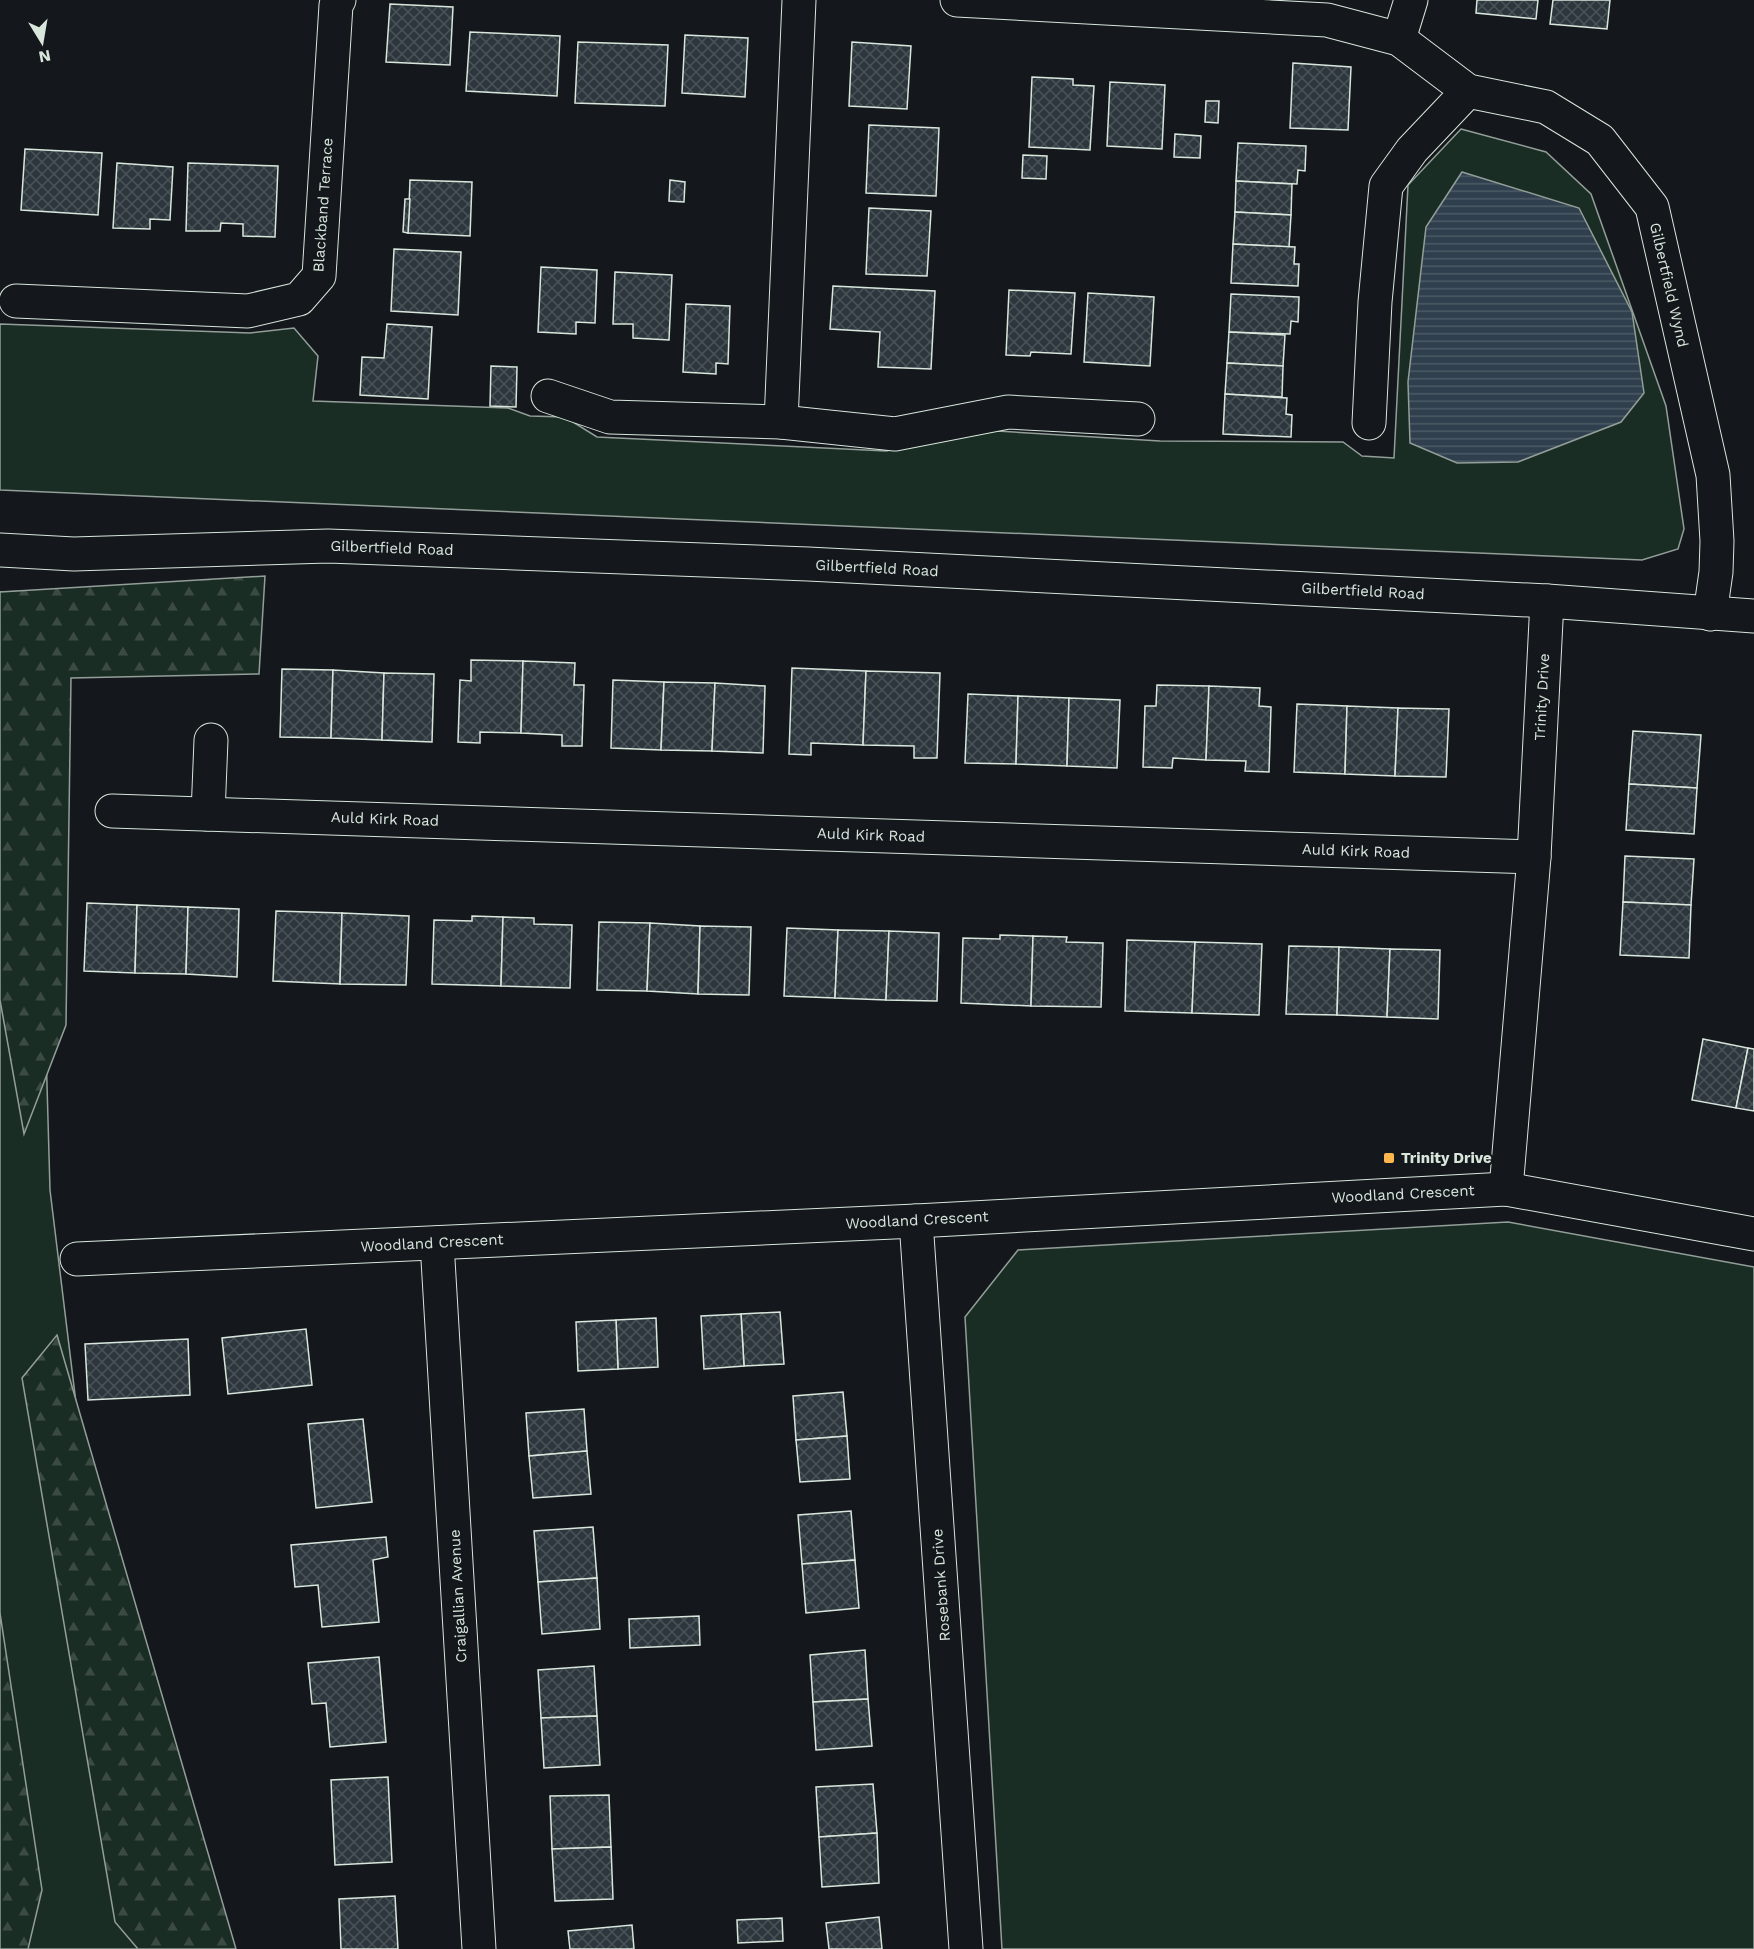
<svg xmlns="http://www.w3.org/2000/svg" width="1754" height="1949" viewBox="0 0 1754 1949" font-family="'Work Sans',sans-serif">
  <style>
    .green { fill: #1a2d24; stroke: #939e99; stroke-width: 1.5 }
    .forest { fill: url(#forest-firs); stroke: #939e99; stroke-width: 1.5 }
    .water { fill: url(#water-rules); stroke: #939e99; stroke-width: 1.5 }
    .building { fill: url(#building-cross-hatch); stroke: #d8e6dc; stroke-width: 1.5 }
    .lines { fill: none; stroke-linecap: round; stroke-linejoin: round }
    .minor-casing { stroke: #d8e6dc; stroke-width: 35 }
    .minor { stroke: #14181c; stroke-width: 33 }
    .poi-dot { fill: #ffb74d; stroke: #14181c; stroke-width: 2 }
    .labels { text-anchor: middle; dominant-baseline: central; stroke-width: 4.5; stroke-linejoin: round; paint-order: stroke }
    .street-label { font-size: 15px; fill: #d8e6dc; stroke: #14181c }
    .poi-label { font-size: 15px; font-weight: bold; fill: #d8e6dc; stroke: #14181c; text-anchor: start }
  </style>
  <defs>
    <pattern id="forest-firs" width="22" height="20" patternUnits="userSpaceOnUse" patternTransform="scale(1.5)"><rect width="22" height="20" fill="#1a2d24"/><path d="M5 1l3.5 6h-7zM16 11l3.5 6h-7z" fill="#3b4b43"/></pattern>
    <pattern id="water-rules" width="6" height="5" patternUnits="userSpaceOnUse" patternTransform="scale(1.5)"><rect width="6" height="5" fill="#2f3f4d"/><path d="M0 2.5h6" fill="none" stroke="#4c5b66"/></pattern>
    <pattern id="building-cross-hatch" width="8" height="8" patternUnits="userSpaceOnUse" patternTransform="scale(1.5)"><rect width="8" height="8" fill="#2c363c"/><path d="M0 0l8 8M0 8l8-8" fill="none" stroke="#4a5358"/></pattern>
  </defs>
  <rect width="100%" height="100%" fill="#14181c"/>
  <!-- green -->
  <g class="green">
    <polygon points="1461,129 1546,152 1591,194 1666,406 1684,529 1678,549 1642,560 0,490 0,324 250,333 294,328 318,356 313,401 508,408 530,416 565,417 597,437 886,451 980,430 1160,441 1343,442 1362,456 1394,458 1408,185"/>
    <polygon points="33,591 50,1190 98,1583 222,1949 0,1949 0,592"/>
    <polygon points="1508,1222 1754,1267 1754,1949 1002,1949 965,1317 1018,1250"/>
  </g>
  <!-- forest -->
  <g class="forest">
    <polygon points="265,576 259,674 71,678 66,1025 24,1134 0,1000 0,592"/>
    <polygon points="57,1335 236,1949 138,1949 115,1922 22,1378"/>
    <polygon points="0,1613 42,1890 28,1949 0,1949"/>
  </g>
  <!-- water -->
  <polygon class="water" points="1462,172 1579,208 1632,312 1644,393 1621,422 1518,462 1457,463 1410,443 1408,382 1426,227"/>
  <!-- building -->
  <g class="building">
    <polygon points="1477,0 1538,0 1536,19 1476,13"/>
    <polygon points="1553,0 1610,0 1607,29 1550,24"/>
    <polygon points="390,4 453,7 450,65 386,62"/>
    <polygon points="470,32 560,36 557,96 466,91"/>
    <polygon points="685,35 748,38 745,97 682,93"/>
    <polygon points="578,42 668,45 665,106 575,103"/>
    <polygon points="852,42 911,46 907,109 849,106"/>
    <polygon points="1293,63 1351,67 1348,130 1290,128"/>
    <polygon points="1032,77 1073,79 1073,85 1094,86 1090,150 1029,147"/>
    <polygon points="1110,82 1165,85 1162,149 1107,146"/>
    <polygon points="1206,101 1219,101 1218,123 1205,122"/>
    <polygon points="869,125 939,128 936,196 866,193"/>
    <polygon points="1175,134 1201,136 1200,158 1174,157"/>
    <polygon points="1238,143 1306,146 1305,171 1298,170 1297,184 1236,181"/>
    <polygon points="25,149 102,153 98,215 21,210"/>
    <polygon points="1023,155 1047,156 1046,179 1022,178"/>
    <polygon points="117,163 173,167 170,220 150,219 150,229 113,228"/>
    <polygon points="188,163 278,166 275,237 243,236 243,224 221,223 220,231 186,231"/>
    <polygon points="410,180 472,182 470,236 408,233"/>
    <polygon points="670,180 685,182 684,202 669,201"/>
    <polygon points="1236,181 1292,184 1291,215 1235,212"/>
    <polygon points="405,199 410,199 408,233 403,232"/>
    <polygon points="869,208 931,211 927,276 866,274"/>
    <polygon points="1235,212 1291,215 1289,247 1233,244"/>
    <polygon points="1233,244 1295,247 1294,264 1299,264 1298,286 1231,283"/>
    <polygon points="394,249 461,252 458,315 391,311"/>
    <polygon points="541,267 597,270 595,323 576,322 576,334 538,332"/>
    <polygon points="615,272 672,275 669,340 633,338 633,324 613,324"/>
    <polygon points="833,286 935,291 931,369 878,367 880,332 830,329"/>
    <polygon points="1009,290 1075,293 1071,354 1031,352 1030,356 1006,355"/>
    <polygon points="1088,293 1154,297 1150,366 1084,362"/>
    <polygon points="1231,294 1299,297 1298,322 1291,321 1290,334 1229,332"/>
    <polygon points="686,304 730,306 728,364 716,363 716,374 683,372"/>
    <polygon points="387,324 432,327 428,399 360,395 362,357 384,358"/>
    <polygon points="1229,332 1285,335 1283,366 1227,363"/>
    <polygon points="1227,363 1283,366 1282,397 1225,394"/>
    <polygon points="491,366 517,367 516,407 490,406"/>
    <polygon points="1225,394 1287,398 1286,414 1292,415 1291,437 1223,434"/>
    <polygon points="471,660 523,661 521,733 480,732 480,743 458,742 460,680 471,681"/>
    <polygon points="523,661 575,663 574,685 584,685 582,746 562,746 562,735 521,733"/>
    <polygon points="792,668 866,671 863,745 811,743 811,755 789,754"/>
    <polygon points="282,669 333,670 331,738 280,737"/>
    <polygon points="333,670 384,673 382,740 331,738"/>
    <polygon points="866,671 940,673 937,758 914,758 914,746 863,745"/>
    <polygon points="384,673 434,674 432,742 382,740"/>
    <polygon points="613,680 664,682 661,750 611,748"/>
    <polygon points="664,682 715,683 712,751 661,750"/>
    <polygon points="715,683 765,686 763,753 712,751"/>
    <polygon points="1157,685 1209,686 1206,760 1173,758 1172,768 1143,767 1145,706 1156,706"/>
    <polygon points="1209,686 1260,688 1259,706 1271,707 1269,772 1245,771 1246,761 1206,760"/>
    <polygon points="968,694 1018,696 1016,764 965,763"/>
    <polygon points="1018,696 1069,698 1067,766 1016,764"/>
    <polygon points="1069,698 1120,700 1117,768 1067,766"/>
    <polygon points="1297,704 1347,706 1345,774 1294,772"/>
    <polygon points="1347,706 1398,708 1395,776 1345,774"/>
    <polygon points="1398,708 1449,709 1446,777 1395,776"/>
    <polygon points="1633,731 1701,735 1697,788 1629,784"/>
    <polygon points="1629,784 1697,788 1694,834 1626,830"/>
    <polygon points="1625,856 1694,859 1691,905 1623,902"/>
    <polygon points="1623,902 1691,905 1689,958 1620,955"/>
    <polygon points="87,903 137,905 135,973 84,971"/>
    <polygon points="137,905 188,907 186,974 135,973"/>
    <polygon points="188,907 239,909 237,977 186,974"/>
    <polygon points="276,911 342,913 340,984 273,981"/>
    <polygon points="342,913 409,916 406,985 340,984"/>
    <polygon points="472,916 503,917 501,986 432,984 434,920 472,921"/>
    <polygon points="503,917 534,918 534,924 572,925 570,988 501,986"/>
    <polygon points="599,922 650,923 647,991 597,990"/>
    <polygon points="650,923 700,926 698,994 647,991"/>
    <polygon points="700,926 751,927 749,995 698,994"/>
    <polygon points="787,928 838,930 835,998 784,996"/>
    <polygon points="838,930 889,931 886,1000 835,998"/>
    <polygon points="889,931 939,933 937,1001 886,1000"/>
    <polygon points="1000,935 1033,936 1031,1006 961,1003 963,938 1000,939"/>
    <polygon points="1033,936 1067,937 1066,942 1103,943 1101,1007 1031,1006"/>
    <polygon points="1127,940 1195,942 1192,1013 1125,1011"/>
    <polygon points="1195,942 1262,944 1259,1015 1192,1013"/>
    <polygon points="1289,946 1339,947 1337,1015 1286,1014"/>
    <polygon points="1339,947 1390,949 1387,1017 1337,1015"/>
    <polygon points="1390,949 1440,950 1438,1019 1387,1017"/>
    <polygon points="1703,1039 1748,1048 1736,1108 1692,1100"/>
    <polygon points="1748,1048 1754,1049 1754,1111 1736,1108"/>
    <polygon points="780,1312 784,1364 744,1366 741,1314"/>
    <polygon points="741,1314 744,1366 704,1369 701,1316"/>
    <polygon points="656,1318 658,1367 618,1369 616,1320"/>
    <polygon points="616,1320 618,1369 578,1371 576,1322"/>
    <polygon points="306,1329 312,1385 228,1394 222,1338"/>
    <polygon points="188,1339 190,1395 88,1400 85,1344"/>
    <polygon points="843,1392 847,1436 796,1440 793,1396"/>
    <polygon points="584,1409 587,1451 529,1456 526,1413"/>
    <polygon points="363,1419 372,1502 316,1508 308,1424"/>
    <polygon points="847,1436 850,1479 800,1482 796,1440"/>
    <polygon points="587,1451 591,1494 533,1498 529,1456"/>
    <polygon points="851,1511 855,1560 802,1564 798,1515"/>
    <polygon points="593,1527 597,1578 538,1582 534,1531"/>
    <polygon points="386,1537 388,1557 373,1560 379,1622 322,1627 318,1585 295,1587 291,1545"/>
    <polygon points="855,1560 859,1608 806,1613 802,1564"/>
    <polygon points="597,1578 600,1629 542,1634 538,1582"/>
    <polygon points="699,1616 700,1645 630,1648 629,1619"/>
    <polygon points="865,1650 868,1699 813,1702 810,1655"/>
    <polygon points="379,1657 386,1742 330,1747 326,1703 312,1704 308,1663"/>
    <polygon points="594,1666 597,1716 541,1718 538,1670"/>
    <polygon points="868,1699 872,1746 816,1750 813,1702"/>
    <polygon points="597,1716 600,1765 544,1768 541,1718"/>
    <polygon points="388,1777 392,1862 335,1865 331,1780"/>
    <polygon points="873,1784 877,1833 819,1837 816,1787"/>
    <polygon points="609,1795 611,1847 552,1849 550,1796"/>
    <polygon points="877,1833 879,1883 822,1887 819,1837"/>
    <polygon points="611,1847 613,1899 555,1901 552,1849"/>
    <polygon points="395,1896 398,1949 341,1949 339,1899"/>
    <polygon points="879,1917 882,1949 829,1949 826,1923"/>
    <polygon points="782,1918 783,1941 738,1943 737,1920"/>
    <polygon points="632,1925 634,1949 570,1949 568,1931"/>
  </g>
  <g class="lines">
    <defs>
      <g id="minor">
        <polyline points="957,0 1327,20 1399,39 1468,91 1546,107 1600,140 1652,207 1713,475 1717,541 1716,572 1710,614"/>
        <polyline points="1399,39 1411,0"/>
        <polyline points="16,301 248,311 299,299 319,276 336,5 339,0"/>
        <polyline points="548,396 610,417 781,422 895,434 1008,412 1138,419"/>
        <polyline points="781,422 799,0"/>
        <polyline points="1369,423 1375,302 1386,186 1412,150 1468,91"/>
        <polyline points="0,550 74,554 328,546 808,564 1547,601 1754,616"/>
        <polyline points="112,811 1534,857"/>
        <polyline points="208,814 211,740"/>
        <polyline points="1506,1189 1534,857 1547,601"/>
        <polyline points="916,1221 966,1949"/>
        <polyline points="437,1243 479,1949"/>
        <polyline points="77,1259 916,1221 1506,1189 1754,1234"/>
      </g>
    </defs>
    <!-- minor casing -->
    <use href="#minor" class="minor-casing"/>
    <!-- minor -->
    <use href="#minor" class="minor"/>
  </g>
  <!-- markers -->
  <rect class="poi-dot" x="1383" y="1152" width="12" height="12" rx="3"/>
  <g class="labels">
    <!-- street labels -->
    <g class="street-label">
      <text transform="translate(323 205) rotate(-86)">Blackband Terrace</text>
      <text transform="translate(1669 285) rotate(77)">Gilbertfield Wynd</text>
      <text transform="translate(392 548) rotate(2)">Gilbertfield Road</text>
      <text transform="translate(877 568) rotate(3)">Gilbertfield Road</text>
      <text transform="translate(1363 591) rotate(3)">Gilbertfield Road</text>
      <text transform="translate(1542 697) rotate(-87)">Trinity Drive</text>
      <text transform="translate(385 819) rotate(2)">Auld Kirk Road</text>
      <text transform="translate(871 835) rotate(2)">Auld Kirk Road</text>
      <text transform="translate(1356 851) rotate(2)">Auld Kirk Road</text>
      <text transform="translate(1403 1194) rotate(-3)">Woodland Crescent</text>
      <text transform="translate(917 1220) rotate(-3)">Woodland Crescent</text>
      <text transform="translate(432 1243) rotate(-3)">Woodland Crescent</text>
      <text transform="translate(941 1585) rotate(-94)">Rosebank Drive</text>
      <text transform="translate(458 1596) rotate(-93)">Craigallian Avenue</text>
    </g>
    <!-- poi labels -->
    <g class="poi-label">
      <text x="1401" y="1158">Trinity Drive</text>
    </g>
  </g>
  <!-- north arrow -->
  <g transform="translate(42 42) rotate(169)" stroke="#14181c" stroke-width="4.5" paint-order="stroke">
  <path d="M0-4.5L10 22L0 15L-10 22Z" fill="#d8e6dc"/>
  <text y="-9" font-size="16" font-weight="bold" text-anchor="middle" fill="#d8e6dc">N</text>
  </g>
</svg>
